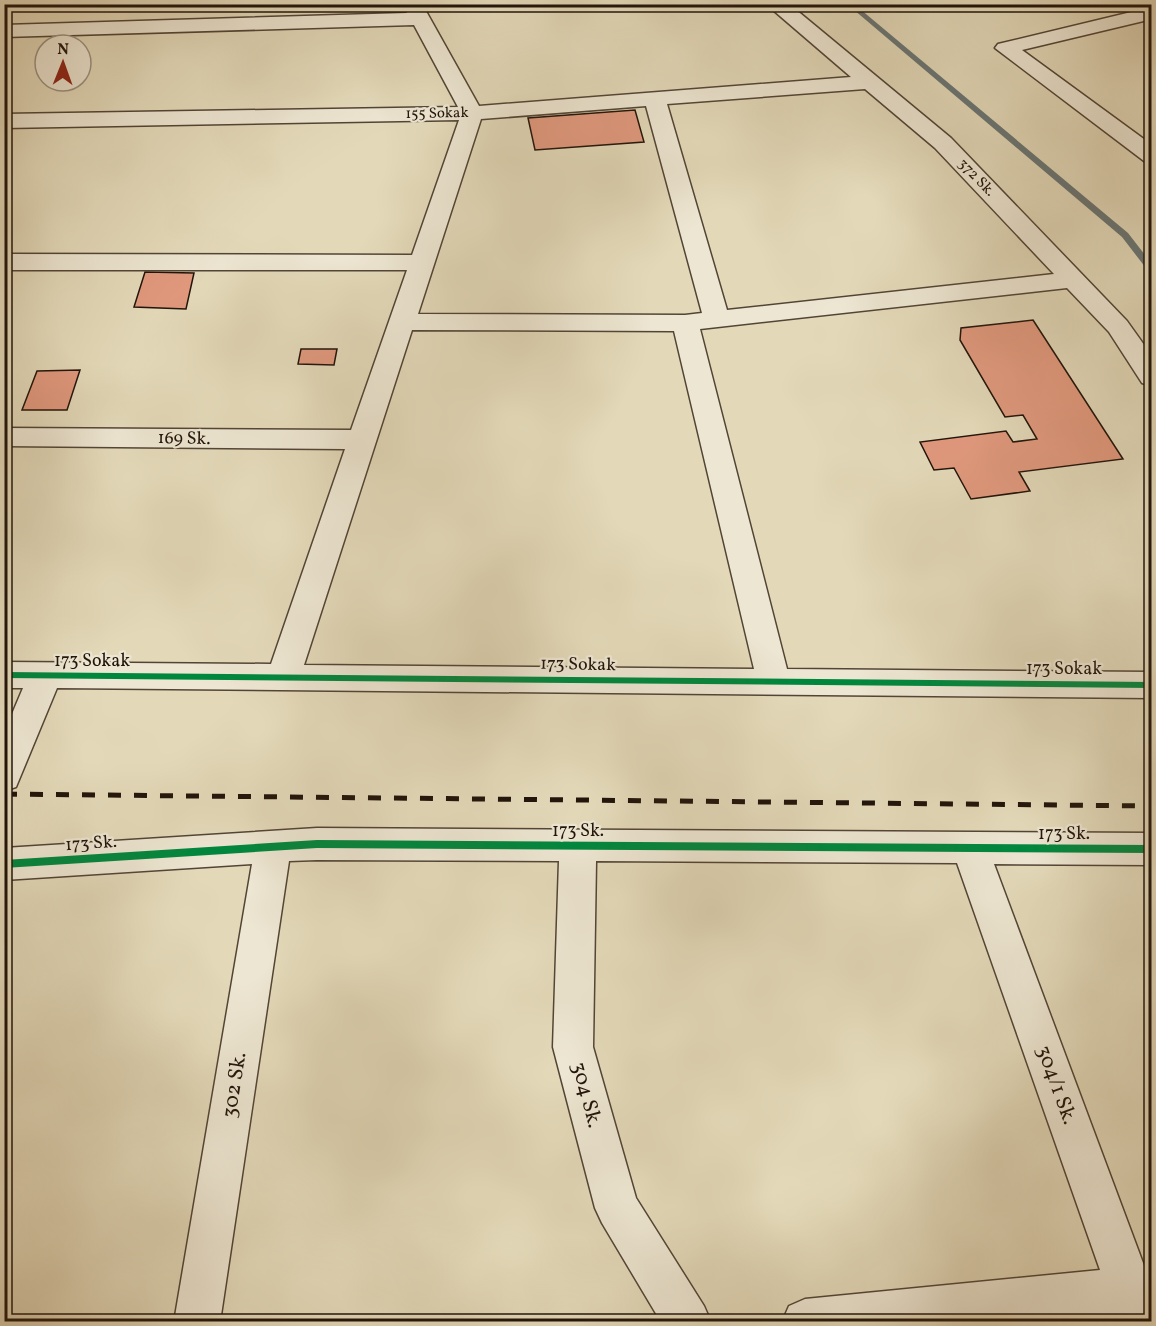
<svg xmlns="http://www.w3.org/2000/svg" width="1156" height="1326" viewBox="0 0 1156 1326" font-family="Vollkorn,serif">
  <style>
    .lines { fill: none; stroke-linecap: round; stroke-linejoin: round }
    .stream { fill: #6a7675; fill-rule: evenodd }
    .building { fill: #e1997e; stroke: #21140b; stroke-width: 1.5 }
    .minor-casing { stroke: #524536; stroke-width: 3 }
    .minor { fill: #ede6d2; fill-rule: evenodd }
    .rail { stroke: #21140b; stroke-width: 5; stroke-dasharray: 13 13; stroke-linecap: butt }
    .cycleway-casing { stroke: #ede6d2; stroke-width: 3 }
    .cycleway { fill: #00873e; fill-rule: evenodd }
    .labels { text-anchor: middle; dominant-baseline: central; stroke-width: 4.5; stroke-linejoin: round; paint-order: stroke }
    .far-street-label { font-size: 15px; fill: #21140b; stroke: #ede6d2 }
    .street-label { font-size: 18px; fill: #21140b; stroke: #ede6d2 }
    .near-street-label { font-size: 21px; fill: #21140b; stroke: #ede6d2 }
  </style>
  <rect width="100%" height="100%" fill="#e3d9b9"/>
  <filter id="stains"><feTurbulence type="fractalNoise" baseFrequency=".00333" numOctaves="4"/><feColorMatrix values="0 0 0 0 .2 0 0 0 0 .09 0 0 0 0 .02 0 0 0 .5 -.17"/></filter>
  <radialGradient id="worn" r=".72"><stop offset=".6" stop-color="#630" stop-opacity="0"/><stop offset="1" stop-color="#630" stop-opacity=".3"/></radialGradient>
  <g class="lines">
    <!-- stream -->
    <polygon class="stream" points="847,4 854,4 1128,233 1152,264 1152,272 1149,272 1122,237"/>
  </g>
  <!-- building -->
  <g class="building">
    <polygon points="635,110 644,142 535,150 528,118"/>
    <polygon points="145,272 194,273 186,309 134,307"/>
    <polygon points="1033,320 1123,459 1019,472 1030,491 971,499 954,468 934,470 920,442 1006,431 1013,442 1037,439 1023,415 1005,417 960,340 961,328"/>
    <polygon points="301,349 337,349 334,365 298,364"/>
    <polygon points="80,370 67,410 22,410 37,371"/>
  </g>
  <g class="lines">
    <defs>
      <g id="minor">
        <path d="M402 4H422L479 106 851 77 766 4H789L951 138 1127 321 1152 356V386L1142 383 1109 332 1067 288 700 329 787 669 1152 672V698L57 688 16 787 4 791V733L23 688H4V662L271 664 345 449 4 446V428L351 430 407 270H4V254L412 255 459 120 4 128V114L458 107 414 25 4 37V25L407 13ZM865 89 935 148 1054 274 727 310 667 104ZM646 106 702 313 685 315 418 314 481 119ZM412 330 674 331 754 669 304 665Z"/>
        <polygon points="1152,7 1152,19 1022,50 1152,145 1152,163 1144,161 995,48 998,44"/>
        <polygon points="317,828 1152,833 1152,865 994,864 1152,1287 1152,1322 1115,1322 1113,1314 1042,1322 782,1322 789,1306 805,1299 1100,1270 957,863 596,861 593,1047 636,1198 704,1306 711,1322 661,1322 602,1223 595,1208 553,1047 559,861 317,860 289,861 220,1322 174,1322 252,864 4,880 4,848"/>
      </g>
    </defs>
    <!-- minor casing -->
    <use href="#minor" class="minor-casing"/>
    <!-- minor -->
    <use href="#minor" class="minor"/>
    <!-- rail -->
    <polyline class="rail" points="4,794 1152,806"/>
    <defs>
      <g id="cycleway">
        <polygon points="4,672 1152,682 1152,688 4,678"/>
        <polygon points="317,840 1152,845 1152,853 317,848 4,868 4,860"/>
      </g>
    </defs>
    <!-- cycleway casing -->
    <use href="#cycleway" class="cycleway-casing"/>
    <!-- cycleway -->
    <use href="#cycleway" class="cycleway"/>
  </g>
  <g class="labels">
    <!-- far-street labels -->
    <g class="far-street-label">
      <text transform="translate(437 114) rotate(-1)">155 Sokak</text>
      <text transform="translate(976 178) rotate(46)">372 Sk.</text>
    </g>
    <!-- street labels -->
    <g class="street-label">
      <text transform="translate(184 439) rotate(1)">169 Sk.</text>
      <text x="92" y="661">173 Sokak</text>
      <text transform="translate(578 665) rotate(1)">173 Sokak</text>
      <text x="1064" y="669">173 Sokak</text>
      <text x="578" y="831">173 Sk.</text>
      <text x="1064" y="834">173 Sk.</text>
      <text transform="translate(91 844) rotate(-4)">173 Sk.</text>
    </g>
    <!-- near-street labels -->
    <g class="near-street-label">
      <text transform="translate(235 1085) rotate(-81)">302 Sk.</text>
      <text transform="translate(1056 1085) rotate(70)">304/1 Sk.</text>
      <text transform="translate(586 1095) rotate(75)">304 Sk.</text>
    </g>
  </g>
  <!-- margin -->
  <rect width="1156" height="1326" fill="none" stroke="#e3d9b9" stroke-width="24"/>
  <rect x="6" y="6" width="1144" height="1314" fill="none" stroke="#21140b" stroke-width="3"/>
  <rect x="12" y="12" width="1132" height="1302" fill="none" stroke="#21140b" stroke-width="1.5"/>
  <!-- north arrow -->
  <g transform="translate(63 63) rotate(1)"><circle r="28" fill="#ede6d2" stroke="#9b9282" stroke-width="1.5"/>
  <path d="M0-4.5L10 22L0 15L-10 22Z" fill="#8f2418"/>
  <text y="-9" font-size="16" font-weight="bold" text-anchor="middle" fill="#21140b">N</text>
  </g>
  <rect width="100%" height="100%" filter="url(#stains)"/>
  <rect width="100%" height="100%" fill="url(#worn)"/>
</svg>
